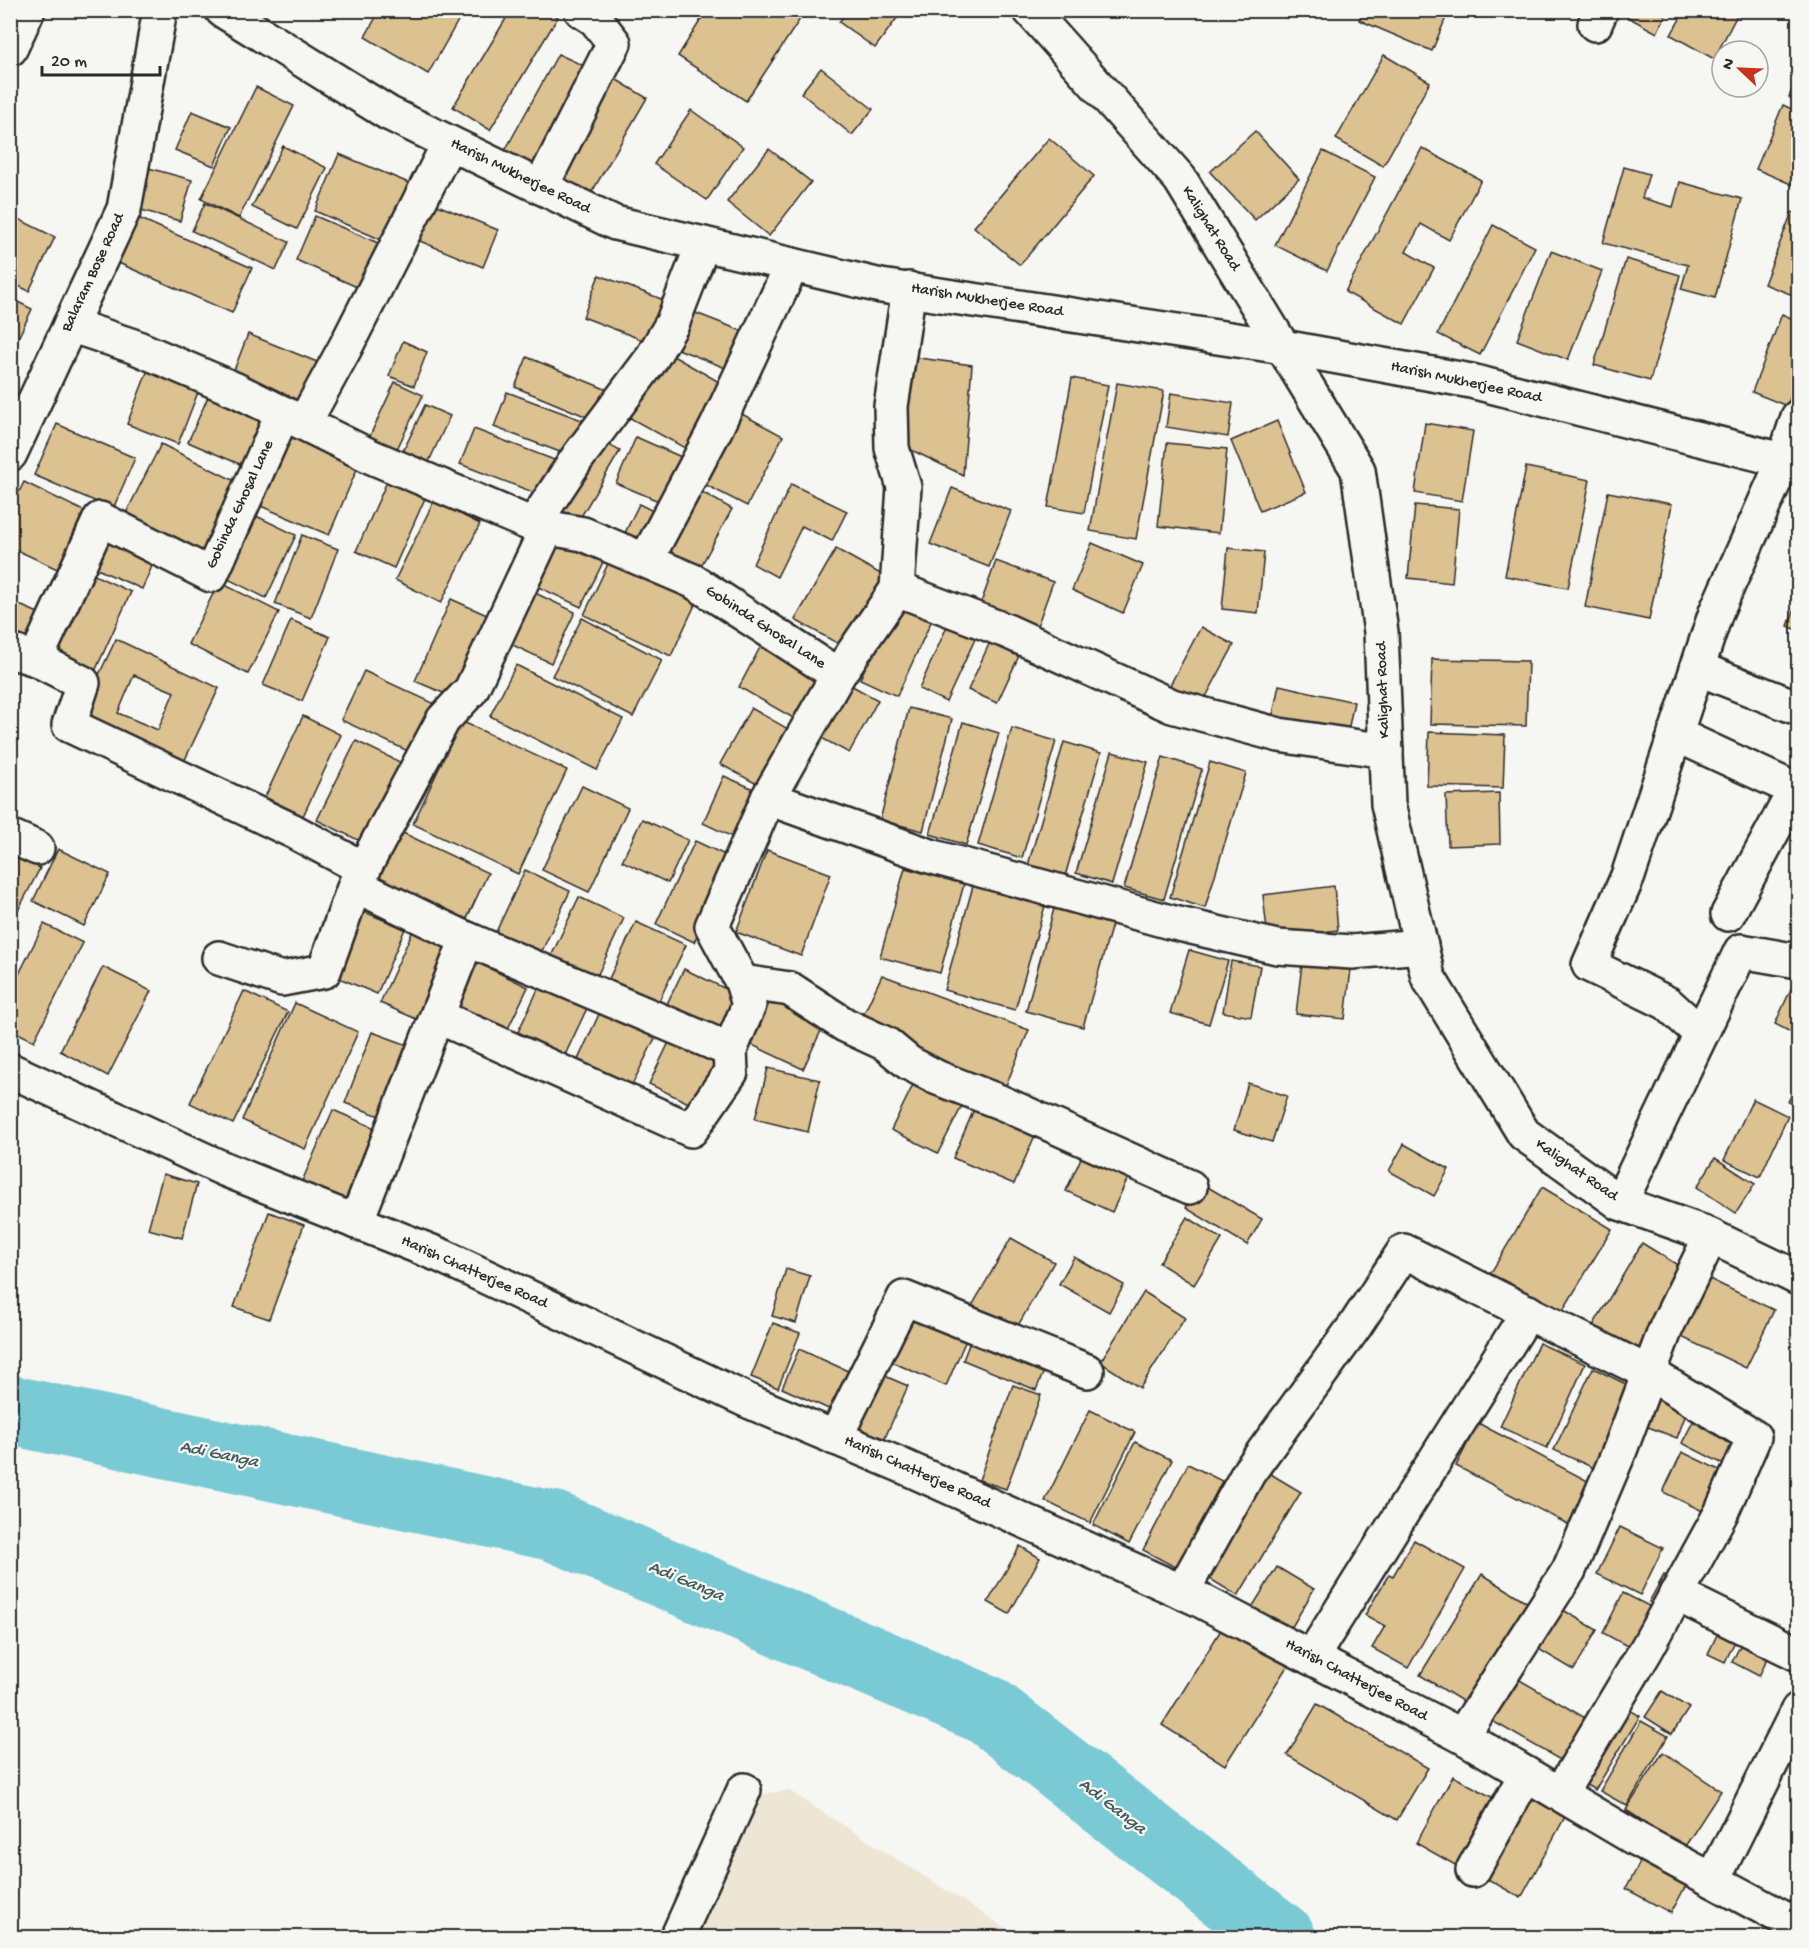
<svg xmlns="http://www.w3.org/2000/svg" width="1809" height="1948" viewBox="0 0 1809 1948" font-family="'Gochi Hand',sans-serif">
  <style>
    .built { fill: #eee6d5 }
    .lines { fill: none; stroke-linecap: round; stroke-linejoin: round }
    .river { stroke: #7acad6; stroke-width: 70 }
    .building { fill: #dcc191; stroke: #2b2b2b; stroke-width: 1.5; fill-rule: evenodd }
    .minor-casing { stroke: #2b2b2b; stroke-width: 38 }
    .minor { stroke: #f6f6f2; stroke-width: 33 }
    .labels { text-anchor: middle; dominant-baseline: central; stroke-width: 4.5; stroke-linejoin: round; paint-order: stroke }
    .street-label { font-size: 16px; fill: #2b2b2b; stroke: #f6f6f2 }
    .water-label { font-size: 18px; font-style: italic; fill: #435b5e; stroke: #f6f6f2 }
  </style>
  <rect width="100%" height="100%" fill="#f6f6f2"/>
  <filter id="ink" filterUnits="userSpaceOnUse"><feTurbulence type="fractalNoise" baseFrequency=".0167" numOctaves="2"/><feDisplacementMap in="SourceGraphic" scale="12" xChannelSelector="R" yChannelSelector="G"/><feConvolveMatrix kernelMatrix="1 2 1 2 8 2 1 2 1" color-interpolation-filters="sRGB"/></filter>
  <g filter="url(#ink)">
    <!-- built -->
    <polygon class="built" points="788,1790 1020,1937 690,1938 753,1796"/>
    <g class="lines">
      <!-- river -->
      <polyline class="river" points="10,1410 553,1526 987,1710 1281,1938"/>
    </g>
    <!-- building -->
    <g class="building">
      <polygon points="380,10 464,10 428,74 365,37"/>
      <polygon points="511,10 546,10 558,17 490,130 453,107"/>
      <polygon points="707,10 800,10 804,13 746,101 678,56"/>
      <polygon points="848,10 903,10 875,48 839,22"/>
      <polygon points="1363,10 1449,10 1432,51 1359,20"/>
      <polygon points="1615,10 1668,10 1657,33"/>
      <polygon points="1685,10 1729,10 1737,15 1714,59 1671,35"/>
      <polygon points="558,54 591,69 535,176 501,158"/>
      <polygon points="1384,55 1430,82 1383,166 1336,139"/>
      <polygon points="821,68 873,109 852,135 801,93"/>
      <polygon points="1798,75 1798,101 1789,97"/>
      <polygon points="612,77 647,98 589,197 554,176"/>
      <polygon points="256,87 294,106 239,218 201,199"/>
      <polygon points="1783,105 1798,112 1798,187 1756,169"/>
      <polygon points="691,110 743,147 707,200 654,164"/>
      <polygon points="192,111 231,127 214,166 175,150"/>
      <polygon points="1255,131 1299,179 1255,220 1210,172"/>
      <polygon points="1049,138 1094,176 1020,265 974,227"/>
      <polygon points="283,146 327,168 297,229 252,207"/>
      <polygon points="1422,148 1481,180 1449,240 1421,224 1406,252 1434,268 1404,324 1345,292"/>
      <polygon points="769,149 811,182 769,236 727,202"/>
      <polygon points="1323,151 1375,177 1327,271 1275,245"/>
      <polygon points="339,154 416,186 391,244 315,211"/>
      <polygon points="145,167 192,180 180,221 134,208"/>
      <polygon points="1624,167 1649,174 1642,198 1673,207 1680,182 1742,199 1715,298 1681,289 1688,265 1603,243"/>
      <polygon points="430,202 498,230 483,267 415,239"/>
      <polygon points="205,203 289,242 276,270 192,231"/>
      <polygon points="1792,212 1798,215 1798,297 1764,284"/>
      <polygon points="10,215 55,237 29,291 10,282"/>
      <polygon points="134,216 252,268 232,313 114,261"/>
      <polygon points="315,216 385,246 366,291 296,260"/>
      <polygon points="1493,225 1535,247 1480,355 1438,334"/>
      <polygon points="1551,251 1602,271 1568,360 1517,340"/>
      <polygon points="1626,259 1680,275 1650,381 1594,365"/>
      <polygon points="599,275 669,302 653,344 583,317"/>
      <polygon points="10,298 32,309 10,355"/>
      <polygon points="683,308 747,333 733,371 668,345"/>
      <polygon points="1782,314 1798,321 1798,376 1787,406 1752,392"/>
      <polygon points="248,334 322,364 303,407 231,378"/>
      <polygon points="403,341 427,352 414,386 389,376"/>
      <polygon points="666,352 730,388 694,453 630,418"/>
      <polygon points="527,357 610,391 597,421 515,387"/>
      <polygon points="911,357 972,365 963,475 899,444"/>
      <polygon points="149,367 200,387 178,444 127,424"/>
      <polygon points="1072,378 1108,385 1084,513 1048,507"/>
      <polygon points="395,382 423,395 395,453 368,440"/>
      <polygon points="1117,383 1164,391 1136,539 1090,531"/>
      <polygon points="211,390 266,413 244,466 188,442"/>
      <polygon points="507,392 587,422 573,457 494,427"/>
      <polygon points="1171,393 1233,403 1228,437 1166,427"/>
      <polygon points="425,405 450,416 425,470 400,458"/>
      <polygon points="738,412 783,436 747,506 702,483"/>
      <polygon points="1277,421 1306,492 1260,511 1231,441"/>
      <polygon points="1425,423 1473,431 1462,501 1415,493"/>
      <polygon points="57,424 135,458 113,509 34,475"/>
      <polygon points="290,425 363,455 329,535 256,504"/>
      <polygon points="474,429 562,463 548,498 460,464"/>
      <polygon points="636,437 688,460 668,505 616,483"/>
      <polygon points="601,440 620,451 576,525 557,513"/>
      <polygon points="1167,443 1227,449 1219,533 1158,526"/>
      <polygon points="161,444 243,485 204,563 122,521"/>
      <polygon points="1526,467 1590,480 1568,588 1505,576"/>
      <polygon points="389,477 427,494 394,568 356,551"/>
      <polygon points="24,482 96,517 68,574 10,547 10,510"/>
      <polygon points="791,484 847,511 832,541 802,526 777,577 753,564"/>
      <polygon points="693,487 732,509 696,575 657,555"/>
      <polygon points="952,488 1011,511 989,567 930,544"/>
      <polygon points="1608,492 1672,504 1649,620 1585,607"/>
      <polygon points="434,501 480,524 441,603 395,580"/>
      <polygon points="639,504 663,516 647,550 622,539"/>
      <polygon points="1415,505 1459,509 1452,583 1408,578"/>
      <polygon points="248,512 296,535 266,598 218,574"/>
      <polygon points="101,530 157,555 142,589 86,564"/>
      <polygon points="559,534 606,556 581,607 534,585"/>
      <polygon points="302,535 338,549 311,618 275,604"/>
      <polygon points="1092,543 1143,565 1123,613 1072,590"/>
      <polygon points="1228,548 1264,552 1258,613 1222,609"/>
      <polygon points="836,549 886,577 846,648 795,620"/>
      <polygon points="613,553 700,594 671,656 584,615"/>
      <polygon points="996,561 1053,582 1034,635 977,614"/>
      <polygon points="90,573 131,592 92,678 51,659"/>
      <polygon points="219,582 279,612 248,674 188,644"/>
      <polygon points="531,591 575,612 551,663 506,642"/>
      <polygon points="899,593 936,611 897,696 860,679"/>
      <polygon points="451,599 489,616 453,697 415,681"/>
      <polygon points="1798,600 1798,631 1788,626"/>
      <polygon points="10,601 50,618 35,656 10,647"/>
      <polygon points="953,613 981,626 946,702 919,689"/>
      <polygon points="582,618 662,660 633,717 552,676"/>
      <polygon points="291,620 330,637 302,701 263,685"/>
      <polygon points="1201,627 1234,645 1202,704 1169,687"/>
      <polygon points="995,631 1024,645 997,703 968,690"/>
      <path d="M116 639 219 688 180 770 77 721ZM134 675 174 692 158 730 118 713Z"/>
      <polygon points="763,642 827,678 802,723 739,687"/>
      <polygon points="1432,659 1528,661 1526,726 1430,724"/>
      <polygon points="516,665 623,719 597,770 490,716"/>
      <polygon points="364,671 433,703 410,752 341,720"/>
      <polygon points="845,682 878,700 849,753 816,735"/>
      <polygon points="1279,685 1354,702 1346,740 1271,724"/>
      <polygon points="751,708 797,734 766,789 720,764"/>
      <polygon points="909,708 952,719 923,831 880,820"/>
      <polygon points="303,716 341,735 303,816 265,797"/>
      <polygon points="461,721 567,770 518,874 413,824"/>
      <polygon points="963,722 999,733 966,845 930,834"/>
      <polygon points="1012,728 1056,741 1022,858 978,845"/>
      <polygon points="1429,732 1505,735 1503,788 1427,786"/>
      <polygon points="356,741 402,763 364,843 317,820"/>
      <polygon points="1064,742 1101,753 1065,876 1028,865"/>
      <polygon points="1112,752 1148,762 1112,884 1076,873"/>
      <polygon points="1163,757 1202,769 1164,899 1124,888"/>
      <polygon points="1210,762 1246,773 1205,908 1170,897"/>
      <polygon points="724,776 765,794 743,842 703,823"/>
      <polygon points="582,786 628,808 589,892 542,870"/>
      <polygon points="1499,793 1500,844 1448,846 1446,795"/>
      <polygon points="642,819 688,840 668,883 622,861"/>
      <polygon points="401,832 488,873 462,929 375,887"/>
      <polygon points="695,841 734,859 694,942 656,924"/>
      <polygon points="58,849 110,874 84,926 33,901"/>
      <polygon points="767,850 831,874 801,956 736,932"/>
      <polygon points="10,853 40,868 10,926"/>
      <polygon points="905,868 964,884 940,973 880,957"/>
      <polygon points="525,870 570,891 541,953 496,932"/>
      <polygon points="973,886 1045,906 1015,1010 944,990"/>
      <polygon points="1334,886 1338,930 1268,939 1263,895"/>
      <polygon points="579,897 624,918 593,985 548,963"/>
      <polygon points="1055,905 1113,921 1083,1027 1026,1011"/>
      <polygon points="360,910 405,929 377,994 332,975"/>
      <polygon points="636,922 686,945 654,1011 605,987"/>
      <polygon points="44,924 83,943 34,1041 10,1029 10,992"/>
      <polygon points="416,924 458,943 423,1022 380,1003"/>
      <polygon points="1189,950 1228,961 1209,1024 1170,1013"/>
      <polygon points="1231,961 1260,966 1251,1017 1223,1012"/>
      <polygon points="476,962 528,987 503,1039 452,1014"/>
      <polygon points="1302,964 1351,969 1345,1019 1296,1014"/>
      <polygon points="103,967 151,991 108,1076 60,1051"/>
      <polygon points="684,969 745,998 725,1042 663,1012"/>
      <polygon points="882,975 1029,1030 1004,1090 858,1026"/>
      <polygon points="1797,976 1798,977 1798,1036 1775,1024"/>
      <polygon points="541,983 588,1006 565,1055 518,1032"/>
      <polygon points="244,991 288,1012 233,1124 190,1103"/>
      <polygon points="773,995 826,1020 803,1069 750,1044"/>
      <polygon points="295,1003 358,1032 305,1149 242,1120"/>
      <polygon points="601,1010 656,1036 630,1089 576,1064"/>
      <polygon points="372,1032 416,1048 390,1120 345,1103"/>
      <polygon points="671,1038 723,1062 701,1109 649,1084"/>
      <polygon points="768,1068 820,1080 808,1132 755,1119"/>
      <polygon points="916,1079 964,1102 938,1153 891,1130"/>
      <polygon points="1798,1081 1798,1107 1788,1102"/>
      <polygon points="1248,1083 1287,1096 1272,1142 1234,1130"/>
      <polygon points="1753,1099 1788,1116 1760,1177 1724,1160"/>
      <polygon points="978,1100 1039,1126 1014,1184 953,1158"/>
      <polygon points="333,1110 384,1132 352,1208 300,1186"/>
      <polygon points="1404,1144 1449,1169 1434,1196 1389,1171"/>
      <polygon points="1086,1147 1132,1169 1112,1212 1066,1191"/>
      <polygon points="1715,1158 1755,1184 1736,1213 1697,1187"/>
      <polygon points="163,1174 197,1184 182,1238 148,1229"/>
      <polygon points="1201,1183 1262,1219 1247,1245 1186,1208"/>
      <polygon points="1542,1187 1612,1229 1556,1322 1486,1281"/>
      <polygon points="269,1212 304,1225 269,1319 234,1307"/>
      <polygon points="1187,1217 1222,1239 1194,1285 1159,1263"/>
      <polygon points="1011,1238 1054,1262 1011,1338 968,1313"/>
      <polygon points="1642,1243 1676,1264 1681,1286 1638,1357 1591,1329"/>
      <polygon points="1074,1257 1124,1285 1109,1312 1059,1284"/>
      <polygon points="786,1269 810,1276 796,1323 772,1316"/>
      <polygon points="1701,1275 1774,1310 1746,1368 1673,1333"/>
      <polygon points="1144,1292 1185,1318 1140,1388 1100,1362"/>
      <polygon points="914,1310 969,1333 946,1386 892,1362"/>
      <polygon points="773,1323 800,1333 778,1388 751,1377"/>
      <polygon points="973,1334 1047,1364 1036,1390 963,1360"/>
      <polygon points="1539,1343 1585,1364 1547,1448 1500,1427"/>
      <polygon points="799,1349 859,1376 842,1415 782,1388"/>
      <polygon points="1593,1368 1634,1388 1596,1469 1554,1450"/>
      <polygon points="878,1373 908,1386 884,1440 854,1427"/>
      <polygon points="1798,1374 1798,1393 1791,1389"/>
      <polygon points="1013,1385 1041,1395 1006,1489 979,1480"/>
      <polygon points="1656,1391 1690,1403 1677,1438 1643,1425"/>
      <polygon points="1090,1410 1135,1432 1090,1523 1045,1501"/>
      <polygon points="1698,1412 1749,1437 1733,1469 1682,1443"/>
      <polygon points="1478,1423 1601,1488 1579,1530 1456,1466"/>
      <polygon points="1135,1442 1172,1460 1129,1544 1093,1525"/>
      <polygon points="1682,1452 1732,1476 1713,1516 1663,1492"/>
      <polygon points="1188,1464 1222,1481 1177,1568 1143,1550"/>
      <polygon points="1264,1470 1301,1492 1238,1596 1202,1574"/>
      <polygon points="1620,1527 1663,1548 1640,1595 1597,1574"/>
      <polygon points="1414,1540 1465,1569 1408,1668 1372,1648 1385,1626 1365,1615 1389,1574 1393,1576"/>
      <polygon points="1020,1546 1040,1558 1009,1614 988,1602"/>
      <polygon points="1277,1567 1314,1589 1289,1632 1251,1609"/>
      <polygon points="1482,1574 1533,1606 1470,1706 1420,1675"/>
      <polygon points="1664,1575 1680,1583 1665,1611 1649,1602"/>
      <polygon points="1623,1593 1661,1612 1640,1653 1603,1633"/>
      <polygon points="1558,1607 1597,1630 1574,1670 1535,1647"/>
      <polygon points="1723,1622 1740,1631 1725,1662 1708,1654"/>
      <polygon points="1224,1625 1288,1665 1225,1765 1162,1725"/>
      <polygon points="1746,1634 1773,1648 1759,1676 1732,1662"/>
      <polygon points="1511,1675 1594,1723 1569,1765 1487,1718"/>
      <polygon points="1662,1691 1689,1708 1672,1734 1645,1717"/>
      <polygon points="1317,1704 1428,1768 1397,1820 1287,1755"/>
      <polygon points="1620,1704 1640,1716 1595,1790 1574,1778"/>
      <polygon points="1641,1721 1668,1736 1627,1806 1600,1791"/>
      <polygon points="1663,1752 1721,1791 1684,1848 1626,1810"/>
      <polygon points="1453,1776 1501,1802 1464,1870 1416,1843"/>
      <polygon points="1523,1791 1566,1815 1521,1898 1477,1873"/>
      <polygon points="1646,1851 1691,1876 1671,1913 1626,1889"/>
    </g>
    <g class="lines">
      <defs>
        <g id="minor">
          <polyline points="222,10 388,113 615,223 881,286 1283,347 1471,381 1798,464"/>
          <polyline points="1030,10 1180,179 1358,470 1381,632 1388,804 1428,977 1524,1134 1620,1203 1702,1232 1798,1278"/>
          <polyline points="1595,24 1601,10"/>
          <polyline points="10,49 28,10"/>
          <polyline points="541,187 614,43 595,19 581,10"/>
          <polyline points="70,325 133,346 236,390 372,457 533,525 583,534 693,581 838,675 897,589 1009,632 1172,706 1279,735 1386,751"/>
          <polyline points="304,423 345,348 449,143"/>
          <polyline points="10,454 124,209 160,10"/>
          <polyline points="533,525 578,457 650,361 672,324 703,244"/>
          <polyline points="547,528 471,690 443,720 355,885 467,939 730,1050 749,1005 742,982 712,926 768,798 838,675"/>
          <polyline points="646,560 716,428 792,265"/>
          <polyline points="897,589 904,487 892,448 891,406 909,289"/>
          <polyline points="10,651 36,659 83,683 69,725 293,831 364,869"/>
          <polyline points="36,659 100,519 211,575 283,413"/>
          <polyline points="1697,668 1798,708"/>
          <polyline points="1675,734 1798,791"/>
          <polyline points="768,798 930,856 1170,922 1277,947 1352,952 1421,946"/>
          <polyline points="10,836 37,848"/>
          <polyline points="1728,914 1795,790"/>
          <polyline points="219,958 282,979 324,971 355,885"/>
          <polyline points="742,982 790,989 845,1025 886,1044 909,1063 938,1078 1000,1102 1190,1187"/>
          <polyline points="437,1016 691,1130 731,1072 730,1050"/>
          <polyline points="1701,1034 1667,1003 1589,965 1628,876 1716,612 1784,460 1798,417"/>
          <polyline points="10,1070 224,1169 442,1256 746,1400 898,1464 1198,1599 1462,1736 1636,1839 1798,1926"/>
          <polyline points="1620,1203 1741,951 1798,961"/>
          <polyline points="356,1222 467,939"/>
          <polyline points="835,1438 904,1298 1087,1371"/>
          <polyline points="1182,1592 1249,1472 1355,1326 1404,1251 1649,1373 1754,1437 1721,1513 1646,1650 1560,1794"/>
          <polyline points="1676,1594 1798,1654"/>
          <polyline points="1311,1658 1528,1312"/>
          <polyline points="1462,1736 1569,1570 1620,1450 1666,1328 1711,1236"/>
          <polyline points="1473,1870 1526,1774"/>
          <polyline points="1713,1880 1798,1710"/>
          <polyline points="677,1938 744,1790"/>
        </g>
      </defs>
      <!-- minor casing -->
      <use href="#minor" class="minor-casing"/>
      <!-- minor -->
      <use href="#minor" class="minor"/>
    </g>
  </g>
  <g class="labels">
    <!-- street labels -->
    <g class="street-label">
      <text transform="translate(520 177) rotate(26)">Harish Mukherjee Road</text>
      <text transform="translate(1210 229) rotate(58)">Kalighat Road</text>
      <text transform="translate(94 273) rotate(-65)">Balaram Bose Road</text>
      <text transform="translate(987 301) rotate(9)">Harish Mukherjee Road</text>
      <text transform="translate(1466 383) rotate(12)">Harish Mukherjee Road</text>
      <text transform="translate(241 505) rotate(-65)">Gobinda Ghosal Lane</text>
      <text transform="translate(765 628) rotate(33)">Gobinda Ghosal Lane</text>
      <text transform="translate(1384 690) rotate(-92)">Kalighat Road</text>
      <text transform="translate(1576 1171) rotate(35)">Kalighat Road</text>
      <text transform="translate(474 1273) rotate(24)">Harish Chatterjee Road</text>
      <text transform="translate(917 1473) rotate(24)">Harish Chatterjee Road</text>
      <text transform="translate(1356 1681) rotate(28)">Harish Chatterjee Road</text>
    </g>
    <!-- water labels -->
    <g class="water-label">
      <text transform="translate(219 1455) rotate(12)">Adi Ganga</text>
      <text transform="translate(686 1582) rotate(23)">Adi Ganga</text>
      <text transform="translate(1112 1807) rotate(38)">Adi Ganga</text>
    </g>
  </g>
  <!-- margin -->
  <rect width="1809" height="1948" fill="none" stroke="#f6f6f2" stroke-width="36"/>
  <rect x="18" y="18" width="1773" height="1912" fill="none" stroke="#2b2b2b" stroke-width="2" filter="url(#ink)"/>
  <!-- north arrow -->
  <g transform="translate(1740 69) rotate(293)"><circle r="28" fill="#f6f6f2" stroke="#a5a5a2" stroke-width="1.5"/>
  <path d="M0-4.5L10 22L0 15L-10 22Z" fill="#c8321e"/>
  <text y="-9" font-size="16" font-weight="bold" text-anchor="middle" fill="#2b2b2b">N</text>
  </g>
  <!-- scale -->
  <path d="M42 66v9h118v-9" fill="none" stroke="#2b2b2b" stroke-width="3"/>
  <text x="51" y="66" font-size="18" fill="#2b2b2b" stroke="#f6f6f2" stroke-width="4.5" paint-order="stroke">20 m</text>
</svg>
